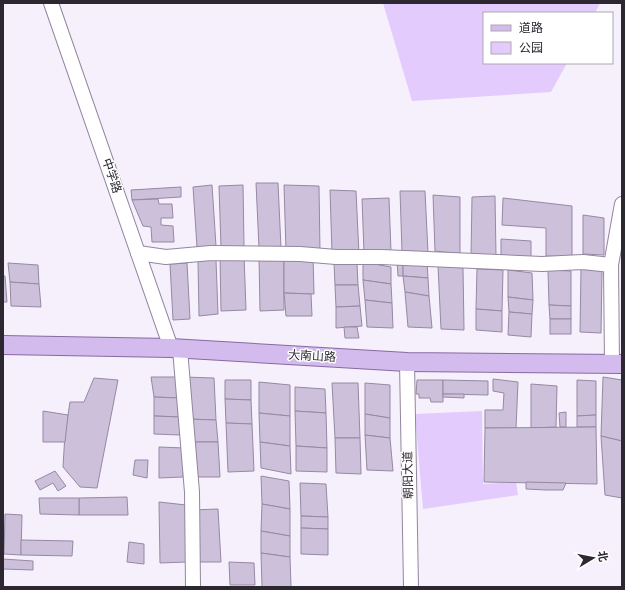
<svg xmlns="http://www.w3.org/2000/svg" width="625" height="590" viewBox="0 0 625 590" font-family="Overpass,'Noto Sans SC',sans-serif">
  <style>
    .green { fill: #e4cbfe }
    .building { fill: #cdc0db; stroke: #9689a3 }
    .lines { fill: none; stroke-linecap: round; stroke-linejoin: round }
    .minor-casing { stroke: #93869f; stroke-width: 16 }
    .major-casing { stroke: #8769a3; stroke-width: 20 }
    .minor { stroke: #fff; stroke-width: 14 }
    .major { stroke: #d4bbed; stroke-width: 18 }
    .labels { text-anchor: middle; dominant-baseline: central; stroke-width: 3; stroke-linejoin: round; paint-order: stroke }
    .street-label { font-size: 12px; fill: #2c2731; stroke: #fff }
  </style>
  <rect width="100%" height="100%" fill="#f5f0fb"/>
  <!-- green -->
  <g class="green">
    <polygon points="383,3 600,3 595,13 484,13 484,63 567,63 551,92 412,101"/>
    <polygon points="482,411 483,484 516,482 518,495 423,509 415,414"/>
  </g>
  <!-- building -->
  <g class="building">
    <polygon points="256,183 278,183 281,248 259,248"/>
    <polygon points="212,185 216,246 197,247 193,187"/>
    <polygon points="243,185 244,247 221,247 219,186"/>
    <polygon points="284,185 319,186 320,252 286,251"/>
    <polygon points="181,187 181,197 132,200 131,190"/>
    <polygon points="330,190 356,191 359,255 332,253"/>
    <polygon points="400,191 425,191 428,253 402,252"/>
    <polygon points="433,195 460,197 460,254 435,251"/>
    <polygon points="495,196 496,257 471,256 472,197"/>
    <polygon points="389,198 391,252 364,252 362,199"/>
    <polygon points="503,198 572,206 572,257 546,256 546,228 502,225"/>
    <polygon points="158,199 159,204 172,204 173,218 161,218 161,225 173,226 174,242 152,242 151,227 143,226 132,200"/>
    <polygon points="583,215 604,218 604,255 583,254"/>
    <polygon points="501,239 531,241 531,259 501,256"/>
    <polygon points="220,256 244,256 246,310 221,311"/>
    <polygon points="259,256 284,256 284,310 260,311"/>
    <polygon points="284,256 313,256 314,294 284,293"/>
    <polygon points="397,259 403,261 403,276 398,276"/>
    <polygon points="216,260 218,314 199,316 198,261"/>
    <polygon points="403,261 427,262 428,278 403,276"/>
    <polygon points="363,262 391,267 391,284 363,280"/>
    <polygon points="8,263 38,265 39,284 10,282"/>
    <polygon points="187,263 190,319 173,320 170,264"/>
    <polygon points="334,263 357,264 358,285 335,285"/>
    <polygon points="438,266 463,268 464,330 441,329"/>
    <polygon points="477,269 503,270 502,311 476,309"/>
    <polygon points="581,269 602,271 601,333 580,332"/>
    <polygon points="508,270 532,273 533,300 508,297"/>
    <polygon points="548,270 571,271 571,306 549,305"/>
    <polygon points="3,276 5,276 7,302 3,302"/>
    <polygon points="403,276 428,278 429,296 405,292"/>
    <polygon points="363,280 391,284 392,303 365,300"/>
    <polygon points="10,282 39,284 41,307 11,306"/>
    <polygon points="335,285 358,285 360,306 336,307"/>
    <polygon points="405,292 429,296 432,328 408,327"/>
    <polygon points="284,293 311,294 312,316 286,316"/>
    <polygon points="508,297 533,300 532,314 509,312"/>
    <polygon points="365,300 392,303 393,328 367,327"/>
    <polygon points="549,305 571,306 571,319 550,319"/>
    <polygon points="360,306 362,326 336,328 336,307"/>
    <polygon points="476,309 502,311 502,332 476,330"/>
    <polygon points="509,312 532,314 531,337 508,335"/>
    <rect x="550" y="319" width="21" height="15"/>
    <polygon points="344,327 357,327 359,338 345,338"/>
    <polygon points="151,377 177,377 180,398 154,397"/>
    <polygon points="184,377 214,378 216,420 187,419"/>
    <polygon points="603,377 622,380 622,441 601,436"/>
    <polygon points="94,378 118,380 97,488 80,487 63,467 65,434 70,402 84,402"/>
    <polygon points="493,379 518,382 516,428 485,428 485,410 503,410 504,393 493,391"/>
    <polygon points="225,380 251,380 251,400 225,399"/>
    <polygon points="417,380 443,380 443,402 431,402 430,398 419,398 419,394 416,394"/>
    <polygon points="443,380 488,381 488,395 443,394"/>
    <polygon points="577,380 596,381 596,415 577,416"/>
    <polygon points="259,382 290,385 290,416 259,413"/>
    <polygon points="332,383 358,383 360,438 335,438"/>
    <polygon points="365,383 390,385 390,418 365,414"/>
    <polygon points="531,384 557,386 556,427 531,428"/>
    <polygon points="295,387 325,389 326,413 295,411"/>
    <polygon points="443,394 464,394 464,398 443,397"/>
    <polygon points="154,397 180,398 181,417 154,416"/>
    <polygon points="225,399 251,400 252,424 226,423"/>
    <polygon points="43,411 68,415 65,442 43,442"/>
    <polygon points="295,411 326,413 327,448 296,446"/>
    <polygon points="566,412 566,427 560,427 559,413"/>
    <polygon points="259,413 290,416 290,446 260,442"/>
    <polygon points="365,414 390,418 390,438 365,435"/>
    <polygon points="596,415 596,427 577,427 577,416"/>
    <polygon points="154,416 181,417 180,435 154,434"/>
    <polygon points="187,419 216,420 218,442 192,442"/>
    <polygon points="226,423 252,424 254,471 228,472"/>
    <polygon points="596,427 597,484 484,482 485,428"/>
    <polygon points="365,435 390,438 393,471 367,470"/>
    <polygon points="601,436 622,441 622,498 605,495"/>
    <polygon points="335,438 360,438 361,474 336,473"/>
    <polygon points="192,442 218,442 220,477 195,477"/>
    <polygon points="260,442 290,446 291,474 261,468"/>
    <polygon points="296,446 327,448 327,472 296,471"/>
    <polygon points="159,447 184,448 183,477 159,478"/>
    <polygon points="135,460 148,460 147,478 133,475"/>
    <polygon points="55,471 66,486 58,491 53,483 40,490 35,481"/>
    <polygon points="261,476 289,481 290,509 262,504"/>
    <polygon points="526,482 566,483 563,490 546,490 526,489"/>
    <polygon points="300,483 326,484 328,517 301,516"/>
    <polygon points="127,497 128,515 79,515 79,498"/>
    <polygon points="39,498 79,498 79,515 40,514"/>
    <polygon points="159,502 186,505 186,562 160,563"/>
    <polygon points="262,504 290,509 290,536 261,531"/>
    <polygon points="218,509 221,562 196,562 192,510"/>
    <polygon points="5,514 22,515 21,555 4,554"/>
    <polygon points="301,516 328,517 328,529 301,528"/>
    <polygon points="301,528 328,529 328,555 301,554"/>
    <polygon points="261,531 290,536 290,557 261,553"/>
    <polygon points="21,540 73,541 72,556 21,555"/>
    <polygon points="129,542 144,544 144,564 127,562"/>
    <polygon points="261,553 290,557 291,587 262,587"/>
    <polygon points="3,559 33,561 33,570 3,569"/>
    <polygon points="229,562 254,563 255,585 230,585"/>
  </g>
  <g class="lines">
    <defs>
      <g id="minor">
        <polyline points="51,3 171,348"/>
        <polyline points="138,253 166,257 211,253 300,254 336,257 381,257 542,264 583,262 611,265"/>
        <polyline points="180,349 192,492 193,587"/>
        <polyline points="407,362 411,587"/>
        <polyline points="612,364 611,265 622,204"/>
      </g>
      <polyline id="major" points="3,345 171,348 407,362 622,364"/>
    </defs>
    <!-- minor casing -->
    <use href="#minor" class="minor-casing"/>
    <!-- major casing -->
    <use href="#major" class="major-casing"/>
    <!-- minor -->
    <use href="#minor" class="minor"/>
    <!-- major -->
    <use href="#major" class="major"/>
  </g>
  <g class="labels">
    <!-- street labels -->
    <g class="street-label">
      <text transform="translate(111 176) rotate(71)">中学路</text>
      <text transform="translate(312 357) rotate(3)">大南山路</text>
      <text transform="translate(409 475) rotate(-91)">朝阳大道</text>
    </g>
  </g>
  <!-- border -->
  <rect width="625" height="590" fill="none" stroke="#2c2731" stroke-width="8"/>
  <!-- legend -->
  <rect x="483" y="12" width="130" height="52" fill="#ffffff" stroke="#aba9ad"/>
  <rect x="491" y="25" width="20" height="6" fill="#d4bbed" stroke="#aba9ad"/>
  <text x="519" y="32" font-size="12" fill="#2c2731">道路</text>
  <rect x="491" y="42" width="20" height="12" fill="#e4cbfe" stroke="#aba9ad"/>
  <text x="519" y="52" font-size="12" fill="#2c2731">公园</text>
  <!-- north arrow -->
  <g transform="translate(593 558) rotate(80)" stroke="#ffffff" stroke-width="3" paint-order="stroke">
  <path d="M0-3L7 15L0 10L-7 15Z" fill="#2c2731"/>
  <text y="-6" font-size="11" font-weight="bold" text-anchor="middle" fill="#2c2731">北</text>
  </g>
</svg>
